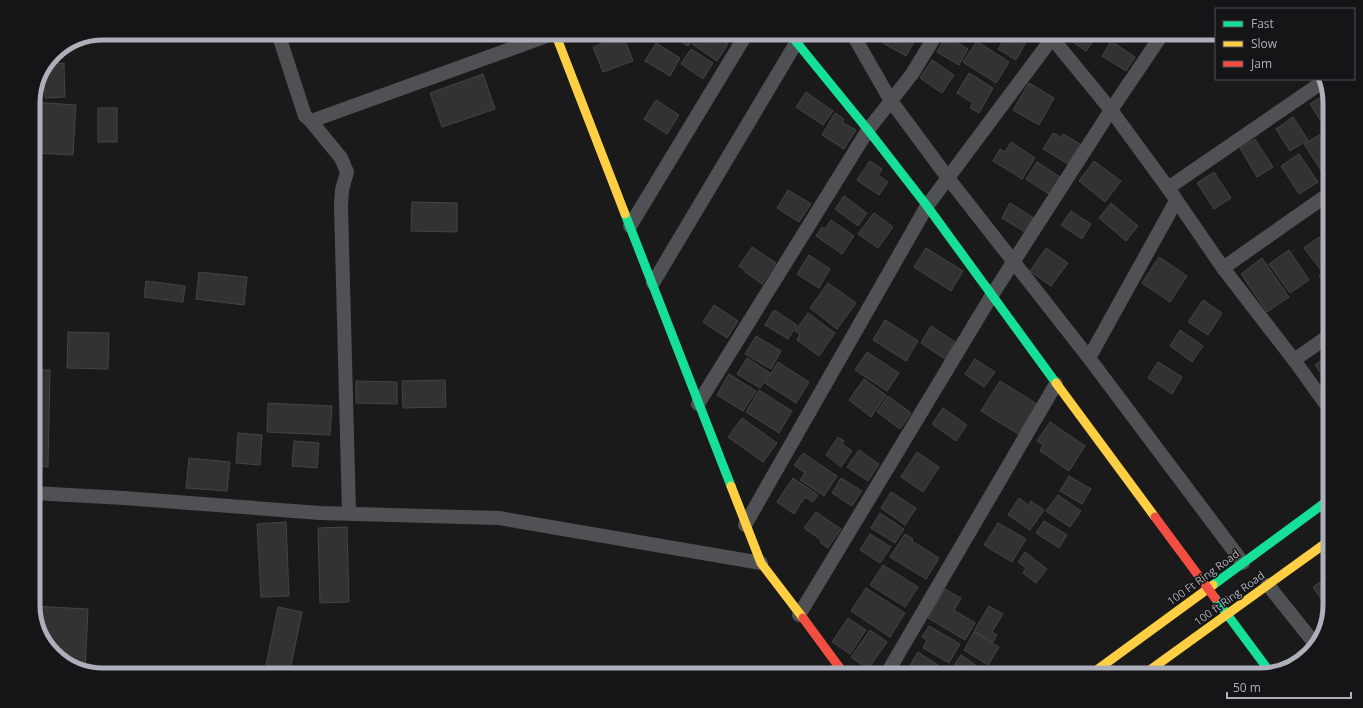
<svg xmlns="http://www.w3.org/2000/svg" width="1363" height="708" viewBox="0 0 1363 708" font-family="'Open Sans',sans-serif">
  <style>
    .building { fill: #323233; stroke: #434446 }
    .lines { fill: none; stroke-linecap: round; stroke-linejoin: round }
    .street { stroke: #505154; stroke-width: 14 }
    .fast { stroke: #16e098; stroke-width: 9 }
    .slow { stroke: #ffcf43; stroke-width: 9 }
    .jam { stroke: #f24e42; stroke-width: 9 }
    .labels { text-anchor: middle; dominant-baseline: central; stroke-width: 3; stroke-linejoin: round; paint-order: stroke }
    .street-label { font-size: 11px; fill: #adb0ba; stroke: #151416 }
    .rim { fill: none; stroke: #adb0ba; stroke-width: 5 }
  </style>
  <rect width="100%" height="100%" fill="#1a1a1a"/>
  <!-- building -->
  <g class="building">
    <polygon points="667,33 697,33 688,46"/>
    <polygon points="700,33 711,33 728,44 717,61 692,44"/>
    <polygon points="720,33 735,33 731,39"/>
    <polygon points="888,33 907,33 916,39 906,56 883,43"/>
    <polygon points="1008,33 1023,33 1029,37 1016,60 998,49"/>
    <polygon points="1062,33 1097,33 1098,34 1086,51 1061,34"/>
    <polygon points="623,35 633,61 603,72 593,47"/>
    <polygon points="946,36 968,49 959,65 937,52"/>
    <polygon points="977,41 1009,62 996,83 963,62"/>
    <polygon points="1111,41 1135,57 1126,71 1102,56"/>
    <polygon points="656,43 680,58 670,76 645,61"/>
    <polygon points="691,49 713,63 703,79 681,64"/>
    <polygon points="932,60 954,75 942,93 920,78"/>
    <polygon points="64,63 65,97 45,98 44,74 49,64"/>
    <polygon points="969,73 993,88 979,113 970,108 973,103 957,93"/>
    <polygon points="483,74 495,109 442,127 430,93"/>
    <polygon points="1029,83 1054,98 1039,125 1013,110"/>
    <polygon points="806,92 833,111 823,125 796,107"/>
    <polygon points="1327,93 1330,98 1330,127 1326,129 1310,104"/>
    <polygon points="656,100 679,115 667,134 644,119"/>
    <polygon points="33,102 76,105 73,155 33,153"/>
    <rect x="98" y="108" width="19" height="34"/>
    <polygon points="835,113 844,119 842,122 856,130 844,149 822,135"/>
    <polygon points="1293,117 1308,140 1290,151 1276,129"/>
    <polygon points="1326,131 1330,137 1330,175 1326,178 1304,144"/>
    <polygon points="1053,133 1061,137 1063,134 1080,144 1068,164 1043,149"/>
    <polygon points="1255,139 1273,167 1257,177 1240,148"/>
    <polygon points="1011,142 1035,158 1022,179 993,161 1000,149 1005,152"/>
    <polygon points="1299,154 1318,182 1299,194 1281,166"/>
    <polygon points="870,161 882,169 878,175 888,182 879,195 857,180"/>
    <polygon points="1094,161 1121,181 1105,202 1079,181"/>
    <polygon points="1037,162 1060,177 1049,194 1026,179"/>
    <polygon points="1214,172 1231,198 1214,209 1197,183"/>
    <polygon points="788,190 811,204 799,222 777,208"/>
    <polygon points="844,196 867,213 858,226 835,209"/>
    <polygon points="412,202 457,203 457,232 411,231"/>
    <polygon points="1010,203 1034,218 1025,232 1002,218"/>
    <polygon points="1111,203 1138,226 1126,241 1099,218"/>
    <polygon points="1071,211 1091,224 1082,239 1061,225"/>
    <polygon points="874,213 893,227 878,248 858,234"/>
    <polygon points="831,220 854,236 842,254 816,236 822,227 825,229"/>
    <polygon points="1319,237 1330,252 1330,264 1321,270 1304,248"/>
    <polygon points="752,247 776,263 762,284 745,272 746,271 739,266"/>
    <polygon points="926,248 963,271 951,291 914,267"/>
    <polygon points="1046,248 1068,263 1051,286 1030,271"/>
    <polygon points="1289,250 1309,280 1290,293 1269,264"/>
    <polygon points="809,255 830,269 819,288 797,274"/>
    <polygon points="1159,257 1187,276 1170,302 1142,283"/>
    <polygon points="1262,258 1289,297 1267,312 1241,274"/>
    <polygon points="1330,269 1330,293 1319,276"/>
    <polygon points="199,272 247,277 244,305 196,299"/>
    <polygon points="146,281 185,286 183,302 144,297"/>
    <polygon points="828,283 856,303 837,329 810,308"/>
    <polygon points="1203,300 1222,313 1208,335 1188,322"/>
    <polygon points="714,305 738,321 727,338 703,322"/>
    <polygon points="774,310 797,325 788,339 765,325"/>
    <polygon points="808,313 835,333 819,356 797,340 800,334 795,331"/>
    <polygon points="885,320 918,341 906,361 873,340"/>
    <polygon points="931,326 955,342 945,359 921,343"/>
    <polygon points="1180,330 1203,346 1192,362 1170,346"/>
    <polygon points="68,332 109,333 108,369 67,368"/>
    <polygon points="756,336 781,351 771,369 745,354"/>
    <polygon points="867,352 899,373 887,391 855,370"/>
    <polygon points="1330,353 1330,385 1315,365"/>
    <polygon points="747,358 770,373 760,388 737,374"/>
    <polygon points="975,359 995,372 984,387 965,374"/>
    <polygon points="778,362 809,382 796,403 765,383"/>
    <polygon points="1158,362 1182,377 1172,394 1148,378"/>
    <polygon points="33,370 50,370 48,467 33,466"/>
    <polygon points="729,374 756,391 743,411 717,395"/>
    <polygon points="864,379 886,395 871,417 849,400"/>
    <polygon points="445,380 446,407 403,408 402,381"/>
    <polygon points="356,381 397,382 397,404 356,403"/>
    <polygon points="1000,381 1037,404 1018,434 981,411"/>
    <polygon points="759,390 792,411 779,433 746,412"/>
    <polygon points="888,396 911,413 900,429 877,412"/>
    <polygon points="268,403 332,406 330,435 267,432"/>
    <polygon points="943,408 967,425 956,441 932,424"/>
    <polygon points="742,418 777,443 763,462 728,437"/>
    <polygon points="1050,422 1085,446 1069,471 1040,451 1043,445 1037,441"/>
    <polygon points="238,433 262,435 260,465 236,463"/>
    <polygon points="838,437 844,441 842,444 852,451 841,467 826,455"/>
    <polygon points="294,441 319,443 317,468 292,466"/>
    <polygon points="859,450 879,464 868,481 847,467"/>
    <polygon points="917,452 939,467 923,492 901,477"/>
    <polygon points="803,453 837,476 824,496 800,480 805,473 794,465"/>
    <polygon points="189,458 230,462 227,491 186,488"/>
    <polygon points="1069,476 1091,489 1082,504 1060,491"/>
    <polygon points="793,478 818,495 813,502 805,497 794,514 777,502"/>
    <polygon points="841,478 862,491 852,506 832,493"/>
    <polygon points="891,492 916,508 905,525 881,508"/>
    <polygon points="1058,495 1081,511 1070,527 1046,511"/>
    <polygon points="1019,498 1028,505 1031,501 1044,510 1030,530 1008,515"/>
    <polygon points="816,512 841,529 828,548 820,542 821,540 804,528"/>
    <polygon points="880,513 904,529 895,543 871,528"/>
    <polygon points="1044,521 1067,535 1059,548 1036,533"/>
    <polygon points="286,522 289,596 261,597 257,524"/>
    <polygon points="998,523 1026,539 1012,562 984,545"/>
    <polygon points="347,527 349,602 320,603 318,528"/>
    <polygon points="870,534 891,547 880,563 860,550"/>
    <polygon points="905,534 913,539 912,541 939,558 926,579 890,557"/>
    <polygon points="1025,552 1047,569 1036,583 1023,573 1026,568 1018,562"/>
    <polygon points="883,565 918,587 905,607 870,585"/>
    <polygon points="1330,575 1330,605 1329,610 1313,587"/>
    <polygon points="866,588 905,613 890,637 851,611"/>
    <polygon points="945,589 961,598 954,610 975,623 965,640 928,618"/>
    <polygon points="33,606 88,609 85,671 72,668 45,644 33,610"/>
    <polygon points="989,606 1003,614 992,632 997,635 993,642 974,631"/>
    <polygon points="278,607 302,612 289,675 265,670"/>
    <polygon points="848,618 866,630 850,654 832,642"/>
    <polygon points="929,626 960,644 949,663 923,648 927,640 922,637"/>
    <polygon points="870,630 887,642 868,669 851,657"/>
    <polygon points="974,632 999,647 988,665 964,650"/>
    <polygon points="918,652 947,671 945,675 911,675 906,672"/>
    <polygon points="961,655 985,671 982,675 958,675 951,670"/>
  </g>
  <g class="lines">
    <!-- street -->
    <g class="street">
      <polyline points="278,33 305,116 310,120 314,120 555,33"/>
      <polyline points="852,33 891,101 948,178 1089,358 1243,563"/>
      <polyline points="1048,33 1111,110 1168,188 1223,268 1294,360 1330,410"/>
      <polyline points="310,120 341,158 347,172 342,190 341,206 349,513"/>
      <polyline points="1168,188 1324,81"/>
      <polyline points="630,226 747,33"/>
      <polyline points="1223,268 1330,193"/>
      <polyline points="653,283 802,33"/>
      <polyline points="1089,358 1176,201"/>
      <polyline points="1294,360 1330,335"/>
      <polyline points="698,404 868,130 912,74 937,33"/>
      <polyline points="33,493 124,498 320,513 499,518 761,563"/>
      <polyline points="745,525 927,206 1056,33"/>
      <polyline points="1268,585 1315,644"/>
      <polyline points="799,615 992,295 1111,110 1163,33"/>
      <polyline points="886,675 1056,384"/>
    </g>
    <!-- fast -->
    <g class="fast">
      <polyline points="789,33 868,130 927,206 1056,383"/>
      <polyline points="625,214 731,486"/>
      <polyline points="1213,585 1330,499"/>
      <polyline points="1215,598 1270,672"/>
    </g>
    <!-- slow -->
    <g class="slow">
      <polyline points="555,33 625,214"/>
      <polyline points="1056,383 1155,517"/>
      <polyline points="731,486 761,563 803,618"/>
      <polyline points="1090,675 1213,585"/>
      <polyline points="1143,675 1330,540"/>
    </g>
    <!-- jam -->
    <g class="jam">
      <polyline points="1155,517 1215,598"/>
      <polyline points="803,618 845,675"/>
    </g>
  </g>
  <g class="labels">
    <!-- street labels -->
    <g class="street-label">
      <text transform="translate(1203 577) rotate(-36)">100 Ft Ring Road</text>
      <text transform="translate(1229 598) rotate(-36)">100 ft Ring Road</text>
    </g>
  </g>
  <!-- crop -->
  <path d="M0 0H1363V708H0ZM103 40H1260A63 63 0 0 1 1323 103V605A63 63 0 0 1 1260 668H103A63 63 0 0 1 40 605V103A63 63 0 0 1 103 40Z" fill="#151416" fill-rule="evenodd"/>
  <path class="rim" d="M103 40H1260A63 63 0 0 1 1323 103V605A63 63 0 0 1 1260 668H103A63 63 0 0 1 40 605V103A63 63 0 0 1 103 40Z"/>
  <!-- legend -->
  <rect x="1215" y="8" width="140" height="72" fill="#151416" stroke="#525258"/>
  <rect x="1223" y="21" width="20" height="6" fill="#16e098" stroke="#525258"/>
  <text x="1251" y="28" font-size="12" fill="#adb0ba">Fast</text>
  <rect x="1223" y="41" width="20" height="6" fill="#ffcf43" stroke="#525258"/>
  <text x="1251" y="48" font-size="12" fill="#adb0ba">Slow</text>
  <rect x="1223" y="61" width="20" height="6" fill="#f24e42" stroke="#525258"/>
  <text x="1251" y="68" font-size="12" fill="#adb0ba">Jam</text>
  <!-- scale -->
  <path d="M1227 692v6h124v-6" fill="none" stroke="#adb0ba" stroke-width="2"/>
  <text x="1233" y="692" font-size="12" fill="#adb0ba" stroke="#151416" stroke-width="3" paint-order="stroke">50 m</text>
</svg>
